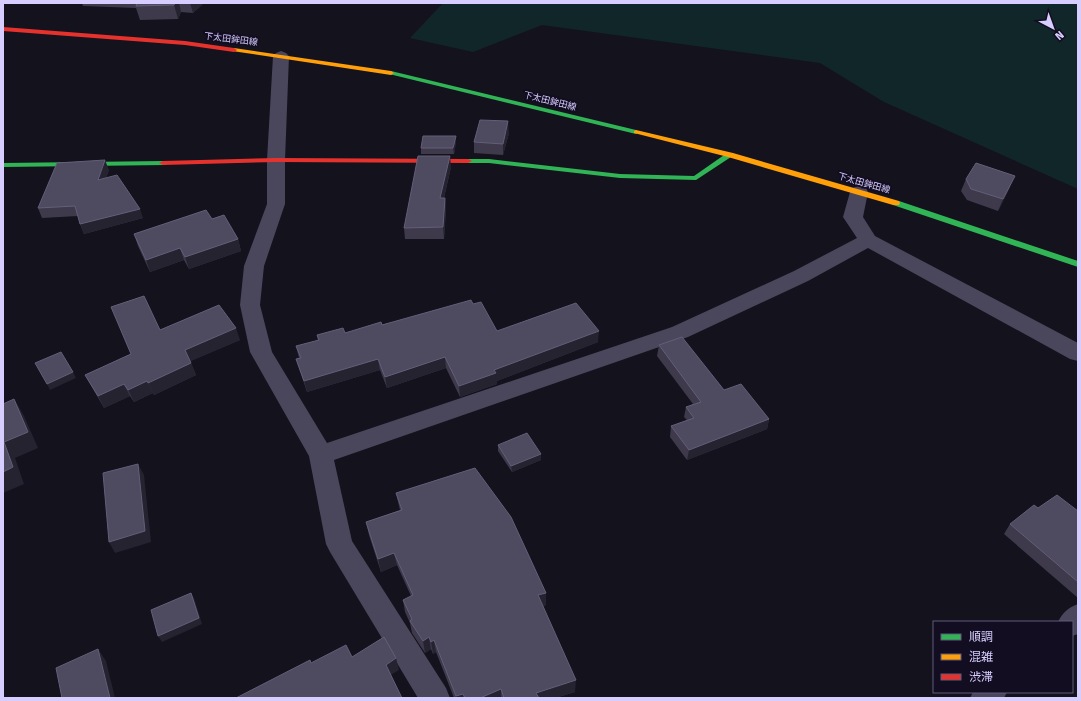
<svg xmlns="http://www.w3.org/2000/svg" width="1081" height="701" viewBox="0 0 1081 701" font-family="'Fira Sans','Noto Sans JP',sans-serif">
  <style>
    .green { fill: #112629 }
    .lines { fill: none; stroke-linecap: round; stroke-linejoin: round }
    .street { fill: #4a475d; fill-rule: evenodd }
    .fast { fill: #30b455; fill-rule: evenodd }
    .slow { fill: #ff9f0a; fill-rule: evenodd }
    .jam { fill: #e5322d; fill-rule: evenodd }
    .wall { fill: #3e3a4c }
    .shaded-wall { fill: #262331 }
    .building { fill: #4e4a60; stroke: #645e79 }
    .labels { text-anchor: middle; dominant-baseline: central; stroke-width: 4; stroke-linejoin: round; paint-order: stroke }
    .far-street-label { font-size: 9px; fill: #d7cdff; stroke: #120d21 }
  </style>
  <rect width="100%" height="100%" fill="#14121d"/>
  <!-- green -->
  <polygon class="green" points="443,3 1078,3 1078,189 884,102 820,63 542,25 473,52 410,38"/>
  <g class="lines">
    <!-- street -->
    <g class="street">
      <polygon points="281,51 286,53 289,56 285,160 285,204 264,266 260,305 272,352 327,443 672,327 794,271 857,238 843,217 850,192 852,188 859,186 866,188 868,192 863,217 875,236 1078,343 1078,361 1070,359 868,248 808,281 688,337 334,460 352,541 446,688 450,698 418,698 330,552 326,544 309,456 250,352 240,305 244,266 267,204 267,160 273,56 276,53"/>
      <path d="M1078 604V634L1072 636V622H1058C1063 612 1068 608 1078 604Z"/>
      <polygon points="973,692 1007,692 1004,698 970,698"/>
    </g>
    <!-- fast -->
    <g class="fast">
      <polygon points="391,71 636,130 639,132 636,134 389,74 389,72"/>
      <polygon points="727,153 733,153 734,155 696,180 620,178 489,163 468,163 464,161 468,159 489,159 620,174 694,176"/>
      <polygon points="163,161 166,161 166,165 3,167 3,163"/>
      <polygon points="893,201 899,201 1078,261 1078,267 893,205"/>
    </g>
    <!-- slow -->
    <g class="slow">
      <polygon points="234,48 391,71 394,73 391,75 232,51 232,49"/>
      <polygon points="636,130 733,153 899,201 900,203 899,205 893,205 728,157 634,133 634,131"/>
    </g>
    <!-- jam -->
    <g class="jam">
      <polygon points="3,27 185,41 234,48 237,50 234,52 185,45 3,31"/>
      <polygon points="276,158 468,159 472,161 468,163 276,162 163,165 159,163 163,161"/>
    </g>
  </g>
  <!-- wall -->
  <g class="wall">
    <polygon points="82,3 204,3 193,13 181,12 178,19 140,20 136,8 83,6"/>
    <polygon points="509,133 503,155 474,153 474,142"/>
    <polygon points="456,142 454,154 421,154 421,148"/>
    <polygon points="451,167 444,198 445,198 446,209 444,239 405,239 404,228"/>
    <polygon points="109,170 106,178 143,218 84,234 80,224 78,216 42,218 38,208"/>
    <polygon points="966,179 1010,187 998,211 967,200 961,191"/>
    <polygon points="212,219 238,239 241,251 189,269 184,260 150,272 138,246 134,234"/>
    <polygon points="473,304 497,331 598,342 497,381 497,384 460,397 446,368 387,388 380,370 307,392 296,359 299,358 296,346 318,341 317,335 345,333"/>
    <polygon points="160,330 240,340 190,361 196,375 154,395 153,393 134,402 130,396 104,408 85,375 131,354"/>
    <polygon points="659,345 724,390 769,419 767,429 687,460 670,437 671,426 687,420 684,417 686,407 693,404 657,356"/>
    <polygon points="498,445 541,460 512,472 498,451"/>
    <polygon points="396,493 546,593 546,605 543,606 575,692 555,698 454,698 436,652 433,654 431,649 425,653 412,633 410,623 405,612 403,600 411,596 397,565 381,572 369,535 366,522 400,510 399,506"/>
    <polygon points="1038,508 1078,511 1078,598 1004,534 1010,524"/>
  </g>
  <!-- shaded-wall -->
  <g class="shaded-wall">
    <polygon points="175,3 179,3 181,12 178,19 174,5"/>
    <polygon points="190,3 204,3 193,13"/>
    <polygon points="508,121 509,133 503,155 503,144"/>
    <polygon points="456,136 456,142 454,154 453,148"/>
    <polygon points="450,156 451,167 441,210 440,198"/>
    <polygon points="105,160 109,170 102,189 98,180"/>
    <polygon points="1015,176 1010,187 998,211 1003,199"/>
    <polygon points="445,198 446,209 444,239 443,227"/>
    <polygon points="140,209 143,218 84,234 80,224"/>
    <polygon points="238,239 241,251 189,269 185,257"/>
    <polygon points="180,248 184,260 150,272 146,260"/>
    <polygon points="236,328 240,340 189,362 185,350"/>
    <polygon points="599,331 598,342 497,381 497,384 460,397 459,386 494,370"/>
    <polygon points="445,357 446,368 387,388 385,377"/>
    <polygon points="378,359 380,370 307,392 304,381"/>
    <polygon points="191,363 196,375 154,395 148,383"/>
    <polygon points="73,372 76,378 50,390 47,384"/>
    <polygon points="147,381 153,393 134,402 128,390"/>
    <polygon points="124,384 130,396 104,408 98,396"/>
    <polygon points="14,399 24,416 38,448 15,458 24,484 3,493 3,472 4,442"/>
    <polygon points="769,419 767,429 687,460 689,450"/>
    <polygon points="541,454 541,460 512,472 511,466"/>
    <polygon points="138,464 144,475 151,542 115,553 109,542"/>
    <polygon points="394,553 397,565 381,572 378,559"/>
    <polygon points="191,593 194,598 202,624 162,642 158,636"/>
    <polygon points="546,593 546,605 538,608 538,595"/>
    <polygon points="429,637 431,649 425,653 423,641"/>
    <polygon points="434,640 436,652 433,654 431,642"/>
    <polygon points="98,649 106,661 115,698 110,698"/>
    <polygon points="396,658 399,670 389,676 386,665"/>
    <polygon points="576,680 575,692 555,698 536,698 536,693"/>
    <polygon points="501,689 501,698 480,698"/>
    <polygon points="463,694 464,698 456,698 456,696"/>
  </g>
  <!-- building -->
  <g class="building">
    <polygon points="137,3 175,3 174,5 136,6"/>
    <polygon points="480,120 508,121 503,144 474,142"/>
    <polygon points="423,136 456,136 453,148 421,148"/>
    <polygon points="418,156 450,156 440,198 445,198 443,227 404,228"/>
    <polygon points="105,160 98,180 117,175 140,209 80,224 75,206 38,208 57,163"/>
    <polygon points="976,163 1015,176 1003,199 971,189 966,179"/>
    <polygon points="206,210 212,219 224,215 238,239 185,257 180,248 146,260 134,234"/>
    <polygon points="144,296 160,330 219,305 236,328 185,350 191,363 148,383 147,381 128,390 124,384 98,396 85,375 131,354 111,307"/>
    <polygon points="471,300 473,304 481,302 497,331 576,303 599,331 494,370 496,373 459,386 445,357 385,377 378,359 304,381 296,359 301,358 296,346 319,340 317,335 343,328 345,333 381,322 382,325"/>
    <polygon points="682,337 724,390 741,384 769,419 689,450 671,426 694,418 686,407 701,402 659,345"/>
    <polygon points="61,352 73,372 47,384 35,363"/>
    <polygon points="14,399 28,432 4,442 13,467 3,472 3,404"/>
    <polygon points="527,433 541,454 511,466 498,445"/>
    <polygon points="138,464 145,531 109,542 103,473"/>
    <polygon points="475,468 511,517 546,593 538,595 576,680 536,693 539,698 504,698 501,689 480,698 465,698 463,694 456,696 434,640 431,642 429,637 423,641 410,621 412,619 403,600 413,595 394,553 378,559 366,522 402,510 396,493"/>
    <polygon points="1057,495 1078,511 1078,582 1010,524 1034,505 1038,508"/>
    <polygon points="191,593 199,618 158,636 151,610"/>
    <polygon points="384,637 396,658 386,665 402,698 236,698 310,660 311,663 346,645 352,657"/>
    <polygon points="98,649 110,698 62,698 56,668"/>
  </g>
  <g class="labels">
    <!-- far-street labels -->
    <g class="far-street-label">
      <text transform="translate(231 39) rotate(7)">下太田鉾田線</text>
      <text transform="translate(550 101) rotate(14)">下太田鉾田線</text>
      <text transform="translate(864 183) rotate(16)">下太田鉾田線</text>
    </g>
  </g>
  <!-- border -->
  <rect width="1081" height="701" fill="none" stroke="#d7cdff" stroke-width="8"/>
  <!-- legend -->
  <rect x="933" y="621" width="140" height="72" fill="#120d21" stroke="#615a7a"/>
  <rect x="941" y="634" width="20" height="6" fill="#30b455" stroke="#615a7a"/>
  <text x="969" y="641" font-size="12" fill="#d7cdff">順調</text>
  <rect x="941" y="654" width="20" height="6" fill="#ff9f0a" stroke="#615a7a"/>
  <text x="969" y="661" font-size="12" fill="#d7cdff">混雑</text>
  <rect x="941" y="674" width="20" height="6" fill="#e5322d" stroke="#615a7a"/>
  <text x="969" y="681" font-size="12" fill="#d7cdff">渋滞</text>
  <!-- north arrow -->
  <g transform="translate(1053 28) rotate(139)" stroke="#120d21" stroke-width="3" paint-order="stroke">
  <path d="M0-3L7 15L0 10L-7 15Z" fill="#d7cdff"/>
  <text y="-6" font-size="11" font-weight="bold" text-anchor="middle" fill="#d7cdff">N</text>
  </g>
</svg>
